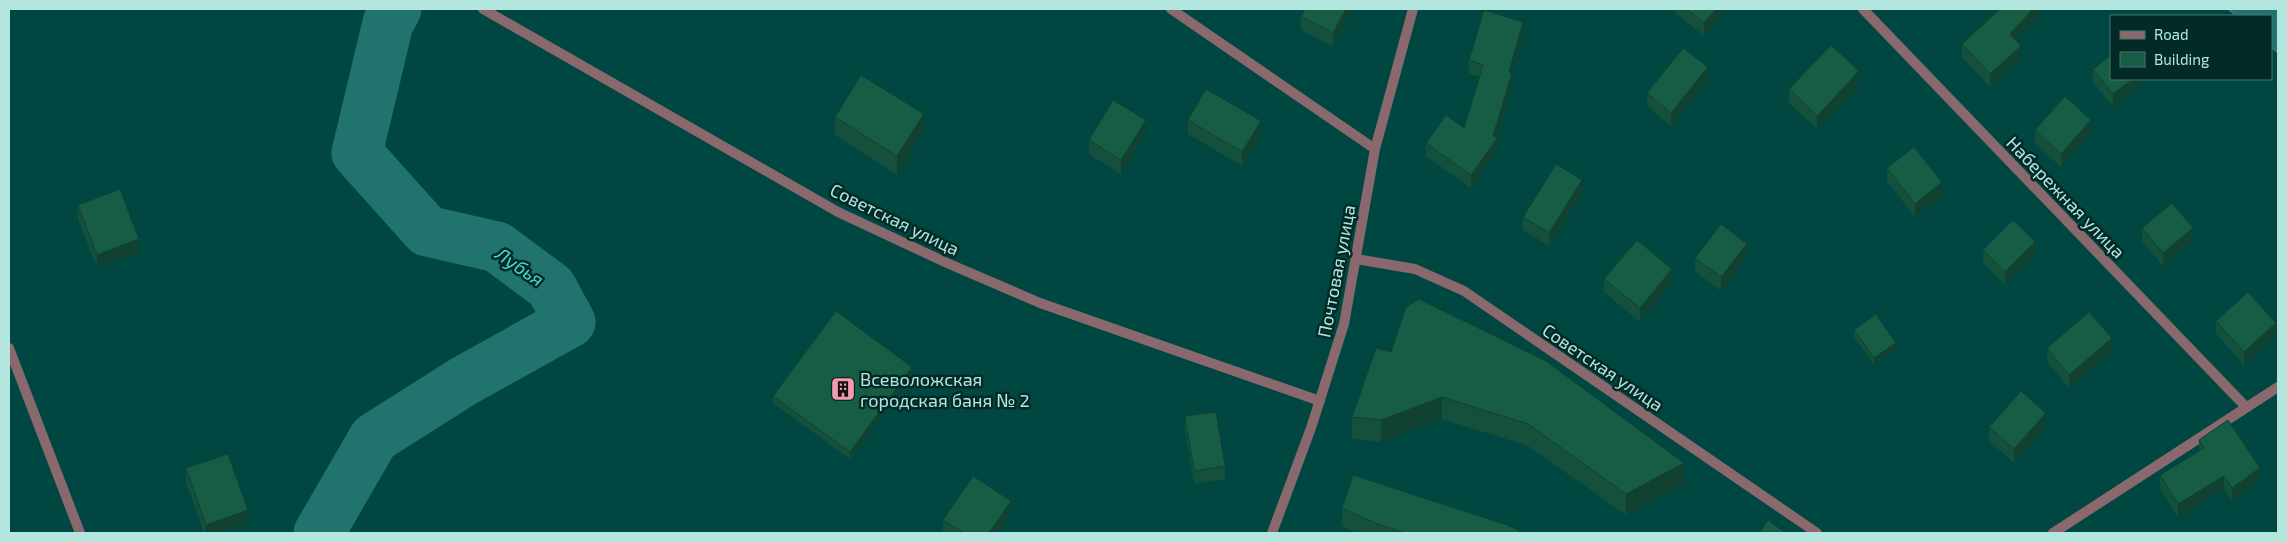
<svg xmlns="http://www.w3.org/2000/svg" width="2287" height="542" viewBox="0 0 2287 542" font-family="'Exo 2',sans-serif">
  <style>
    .water { fill: #21746d; stroke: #4c968f }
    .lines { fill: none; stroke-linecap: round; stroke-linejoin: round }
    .river { stroke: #21746d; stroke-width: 51 }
    .minor { stroke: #89686e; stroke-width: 10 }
    .tertiary { stroke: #89686e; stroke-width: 10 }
    .wall { fill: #14503c }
    .shaded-wall { fill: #104131 }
    .building { fill: #175d46; stroke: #104131 }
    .labels { text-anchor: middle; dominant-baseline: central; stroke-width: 5; stroke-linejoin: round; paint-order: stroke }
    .street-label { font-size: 18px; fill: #b2e6df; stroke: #032a27 }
    .poi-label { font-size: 18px; fill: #b2e6df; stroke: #032a27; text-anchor: start }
    .water-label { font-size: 19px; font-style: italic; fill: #41dccf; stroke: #032a27 }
  </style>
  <rect width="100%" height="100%" fill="#004742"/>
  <!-- water -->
  <polygon class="water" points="2228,9 2278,9 2278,53 2271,47 2271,16 2236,16"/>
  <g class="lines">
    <!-- river -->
    <polyline class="river" points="319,533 374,438 464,381 570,322 551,287 497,247 427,231 357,153 388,23 396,9"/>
    <!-- minor -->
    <g class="minor">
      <polyline points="483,9 838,212 947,263 1040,303 1320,401"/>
      <polyline points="1171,9 1375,149"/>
      <polyline points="1863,9 2246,407"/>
      <polyline points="1356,259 1415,269 1464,291 1817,533"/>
      <polyline points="1272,533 1311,428 1344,324 1375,149 1413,9"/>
      <polyline points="2053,533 2278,387"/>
    </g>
    <!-- tertiary -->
    <polyline class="tertiary" points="9,348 80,533"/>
  </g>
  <!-- wall -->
  <g class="wall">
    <polygon points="1352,9 1333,46 1301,30 1301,17"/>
    <polygon points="1671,9 1727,9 1704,36"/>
    <polygon points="1997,9 2045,9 2016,41 2021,59 1990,87 1962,57 1962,44 1999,10"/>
    <polygon points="1523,35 1512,74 1512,86 1497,138 1497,151 1471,188 1426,156 1426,143 1464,128 1480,77 1469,74 1469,60"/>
    <polygon points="2093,69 2142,79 2142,85 2113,107 2093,82"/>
    <polygon points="1708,81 1671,126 1647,106 1647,93"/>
    <polygon points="1859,85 1817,129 1789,103 1789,89"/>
    <polygon points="835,117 924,132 897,175 835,135"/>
    <polygon points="1188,120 1261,134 1242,166 1188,134"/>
    <polygon points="2035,130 2091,133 2061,167 2035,143"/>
    <polygon points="1146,133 1121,174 1089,154 1089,140"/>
    <polygon points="1887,168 1942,196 1915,217 1887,181"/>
    <polygon points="1582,193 1549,246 1523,230 1523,217"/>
    <polygon points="78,205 139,252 97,268 78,219"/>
    <polygon points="2142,228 2193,242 2163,266 2142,241"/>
    <polygon points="1983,250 2035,255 2005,285 1983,263"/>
    <polygon points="1747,257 1721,291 1695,271 1695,258"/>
    <polygon points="1604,279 1672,282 1640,322 1604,292"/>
    <polygon points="2216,321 2276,336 2244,365 2216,334"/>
    <polygon points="1854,330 1896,350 1874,365 1854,337"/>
    <polygon points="1376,348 1684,485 1626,515 1528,446 1442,419 1381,442 1352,439 1352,417"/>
    <polygon points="2047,348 2112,352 2069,388 2047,362"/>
    <polygon points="912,375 850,459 773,403 773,396"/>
    <polygon points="1185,416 1225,466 1225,479 1194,484 1185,430"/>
    <polygon points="1989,427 2046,427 2014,463 1989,441"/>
    <polygon points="2199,440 2260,481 2232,501 2224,489 2178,517 2160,488 2160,475 2199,451"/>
    <polygon points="186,468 248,523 220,533 204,533 186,482"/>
    <polygon points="1342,508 1524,533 1358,533 1342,526"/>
    <polygon points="1011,514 998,533 943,533 943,520"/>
  </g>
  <!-- shaded-wall -->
  <g class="shaded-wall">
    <polygon points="1346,9 1352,9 1333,46 1333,33"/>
    <polygon points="1716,9 1727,9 1704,36 1704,23"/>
    <polygon points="2033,9 2045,9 2010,47 2010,34"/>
    <polygon points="1523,22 1523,35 1512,74 1512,86 1496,140 1497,138 1497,151 1471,188 1471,175 1493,136 1509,72"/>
    <polygon points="2021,46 2021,59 1990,87 1990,74"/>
    <polygon points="1708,67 1708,81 1671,126 1671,113"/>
    <polygon points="1859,71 1859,85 1817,129 1817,116"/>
    <polygon points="2133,79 2142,79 2142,85 2113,107 2113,94"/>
    <polygon points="924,114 924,132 897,175 897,156"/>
    <polygon points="1146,120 1146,133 1121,174 1121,160"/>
    <polygon points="2091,120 2091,133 2061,167 2061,154"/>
    <polygon points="1261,121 1261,134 1242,166 1242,152"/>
    <polygon points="1582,180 1582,193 1549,246 1549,233"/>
    <polygon points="1942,182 1942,196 1915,217 1915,204"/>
    <polygon points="2193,228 2193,242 2163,266 2163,253"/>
    <polygon points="139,239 139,252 97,268 97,255"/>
    <polygon points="2035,242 2035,255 2005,285 2005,272"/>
    <polygon points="1747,244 1747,257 1721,291 1721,277"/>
    <polygon points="1672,269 1672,282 1640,322 1640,308"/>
    <polygon points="2276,323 2276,336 2244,365 2244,352"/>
    <polygon points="2112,338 2112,352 2069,388 2069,375"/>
    <polygon points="1896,343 1896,350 1874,365 1874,358"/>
    <polygon points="912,367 912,375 850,459 850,452"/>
    <polygon points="1442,397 1442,419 1381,442 1381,420"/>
    <polygon points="2046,413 2046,427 2014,463 2014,449"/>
    <polygon points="1684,463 1684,485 1626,515 1626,494"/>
    <polygon points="2260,468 2260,481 2232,501 2232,488"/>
    <polygon points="2224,476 2224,489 2178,517 2178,504"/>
    <polygon points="1011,501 1011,514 998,533 989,533"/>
    <polygon points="248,510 248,523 220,533 206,533 206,525"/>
  </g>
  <!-- building -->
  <g class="building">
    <polygon points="1305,9 1346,9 1333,33 1301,17"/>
    <polygon points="1687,9 1716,9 1704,23"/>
    <polygon points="2000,9 2033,9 2010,34 2021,46 1990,74 1962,44"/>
    <polygon points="1484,10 1523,22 1509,72 1512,73 1493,136 1497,138 1471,175 1426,143 1446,115 1464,128 1483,65 1469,60"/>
    <polygon points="1831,45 1859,71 1817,116 1789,89"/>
    <polygon points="1683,48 1708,67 1671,113 1647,93"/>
    <polygon points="2111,55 2111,79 2133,79 2113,94 2093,69"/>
    <polygon points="861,75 924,114 897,156 835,117"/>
    <polygon points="1206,89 1261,121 1242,152 1188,120"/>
    <polygon points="2065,96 2091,120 2061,154 2035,130"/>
    <polygon points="1113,100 1146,120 1121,160 1089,140"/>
    <polygon points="1914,147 1942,182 1915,204 1887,168"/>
    <polygon points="1556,164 1582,180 1549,233 1523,217"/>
    <polygon points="120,189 139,239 97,255 78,205"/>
    <polygon points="2172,203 2193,228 2163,253 2142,228"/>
    <polygon points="2013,220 2035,242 2005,272 1983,250"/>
    <polygon points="1721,224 1747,244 1721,277 1695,258"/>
    <polygon points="1637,240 1672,269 1640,308 1604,279"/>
    <polygon points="2248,292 2276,323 2244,352 2216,321"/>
    <polygon points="1419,299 1546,361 1684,463 1626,494 1528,424 1442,397 1381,420 1352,417 1376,348 1391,352 1406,307"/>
    <polygon points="836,311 912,367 850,452 773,396"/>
    <polygon points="2089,312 2112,338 2069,375 2047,348"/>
    <polygon points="1876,314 1896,343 1874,358 1854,330"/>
    <polygon points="2021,391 2046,413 2014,449 1989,427"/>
    <polygon points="1216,412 1225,466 1194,471 1185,416"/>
    <polygon points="2228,420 2260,468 2232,488 2224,476 2178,504 2160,475 2204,448 2199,440"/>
    <polygon points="228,454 248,510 206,525 186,468"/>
    <polygon points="1353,475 1507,525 1524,533 1405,533 1375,523 1342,508"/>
    <polygon points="973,476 1011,501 989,533 964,533 943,520"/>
    <polygon points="1768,520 1786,533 1759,533"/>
  </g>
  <!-- icons -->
  <defs>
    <symbol id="building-square" viewBox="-11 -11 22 22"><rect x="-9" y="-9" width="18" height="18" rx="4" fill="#f39aac" stroke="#032a27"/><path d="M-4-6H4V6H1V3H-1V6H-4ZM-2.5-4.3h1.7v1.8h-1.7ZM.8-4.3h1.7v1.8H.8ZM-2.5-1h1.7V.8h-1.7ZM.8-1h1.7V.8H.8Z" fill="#111"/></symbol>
  </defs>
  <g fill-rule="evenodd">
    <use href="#building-square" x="829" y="375" width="28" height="28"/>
  </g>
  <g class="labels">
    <!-- street labels -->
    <g class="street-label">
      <text transform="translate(2066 197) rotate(46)">Набережная улица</text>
      <text transform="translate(895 219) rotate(26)">Советская улица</text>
      <text transform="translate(1336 271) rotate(-79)">Почтовая улица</text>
      <text transform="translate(1603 367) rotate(34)">Советская улица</text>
    </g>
    <!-- poi labels -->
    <g class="poi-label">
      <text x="860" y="379">Всеволожская<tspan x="860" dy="21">городская баня № 2</tspan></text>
    </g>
    <!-- water labels -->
    <g class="water-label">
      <text transform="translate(520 266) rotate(34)">Лубья</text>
    </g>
  </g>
  <!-- border -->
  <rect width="2287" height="542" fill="none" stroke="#b2e6df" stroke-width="20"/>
  <!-- legend -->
  <rect x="2110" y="15" width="162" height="65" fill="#032a27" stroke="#497571"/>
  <rect x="2120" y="31" width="25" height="8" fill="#89686e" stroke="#497571"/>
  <text x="2154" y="40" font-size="15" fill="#b2e6df">Road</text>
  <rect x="2120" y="52" width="25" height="15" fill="#175d46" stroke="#497571"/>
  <text x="2154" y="65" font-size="15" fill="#b2e6df">Building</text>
</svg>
